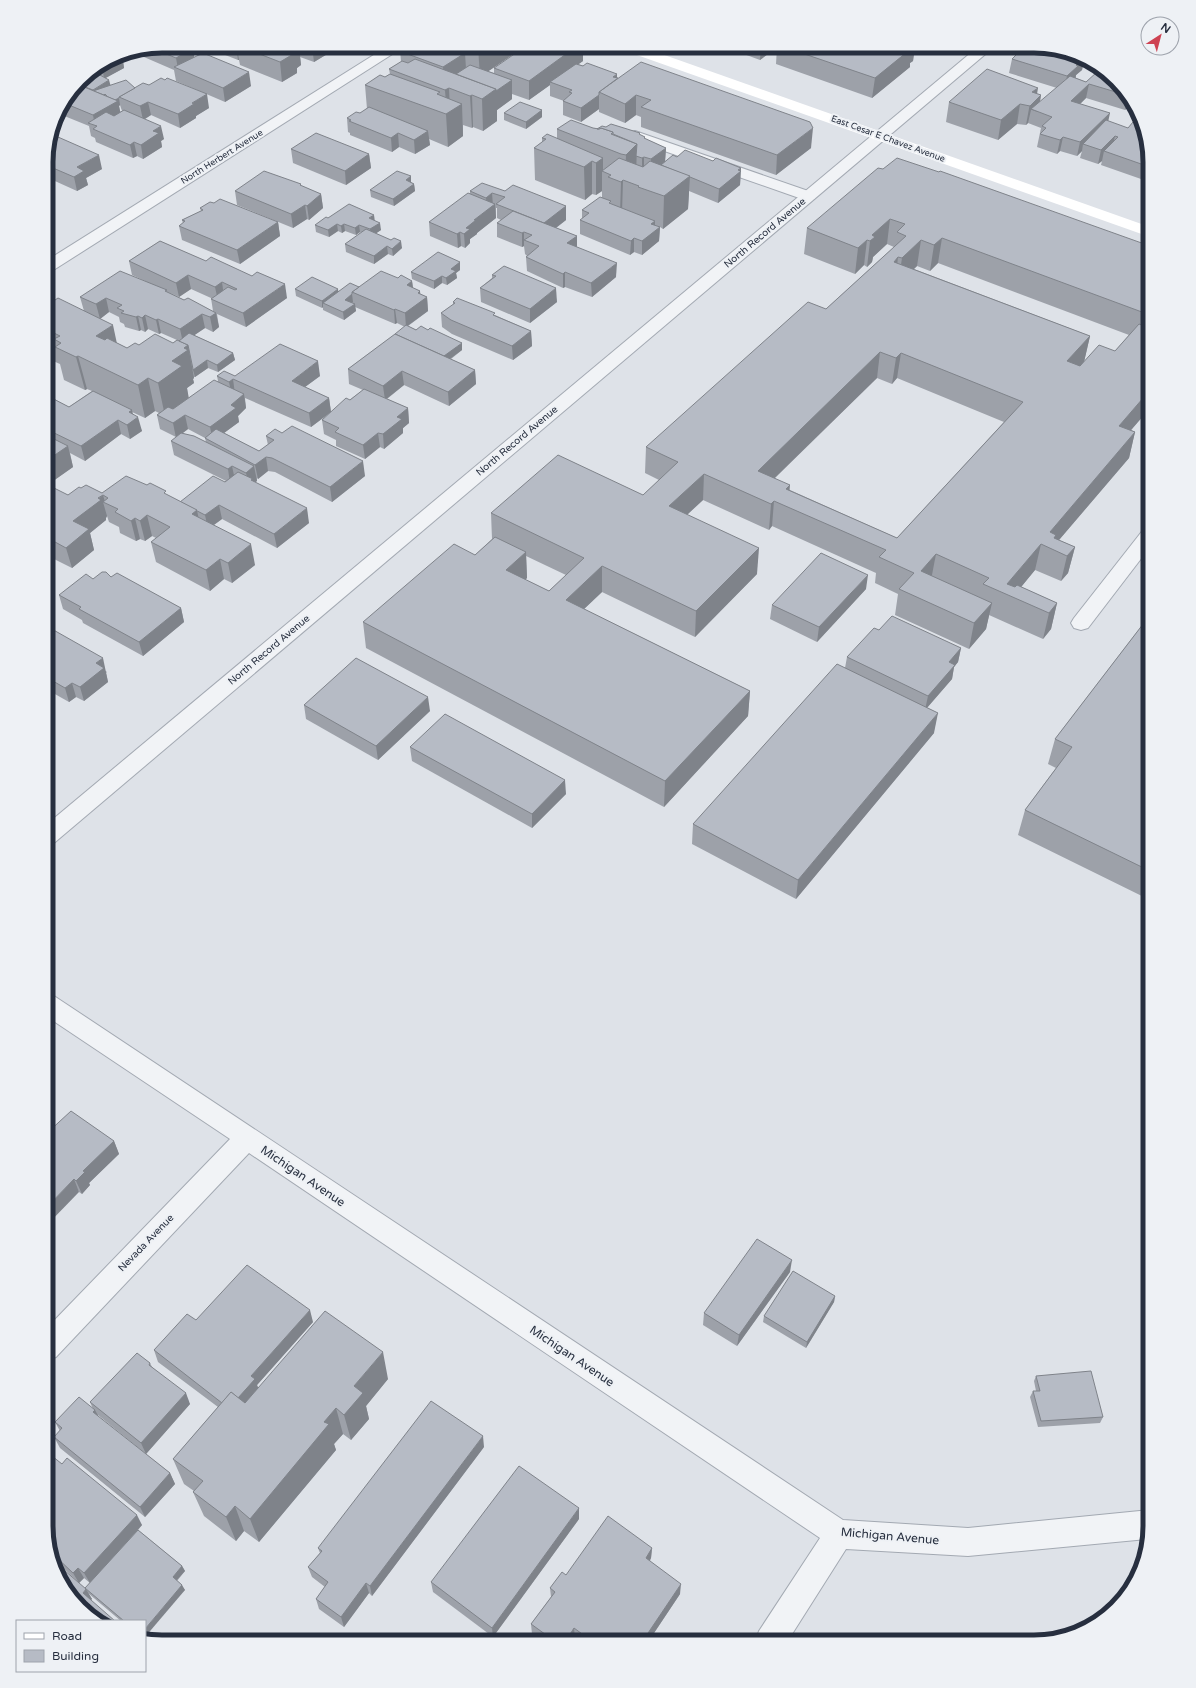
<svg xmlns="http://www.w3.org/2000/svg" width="1196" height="1688" viewBox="0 0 1196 1688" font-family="'Varela Round',sans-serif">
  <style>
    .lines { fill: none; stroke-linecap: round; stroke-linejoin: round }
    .service-casing { stroke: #a3a9b2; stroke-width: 2 }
    .minor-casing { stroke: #a3a9b2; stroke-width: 2 }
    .service { fill: #f1f3f6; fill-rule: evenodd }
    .minor { fill: #f1f3f6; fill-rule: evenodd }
    .secondary { fill: #fff; fill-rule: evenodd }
    .wall { fill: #9da1a9; fill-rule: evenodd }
    .shaded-wall { fill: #7f838a }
    .building { fill: #b6bbc5; stroke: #7f838a; fill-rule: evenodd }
    .labels { text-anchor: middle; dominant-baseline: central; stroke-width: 4; stroke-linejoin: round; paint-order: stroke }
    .far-street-label { font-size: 9px; fill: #272f3f; stroke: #eef1f5 }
    .street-label { font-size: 10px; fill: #272f3f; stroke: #eef1f5 }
    .near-street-label { font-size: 12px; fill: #272f3f; stroke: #eef1f5 }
    .rim { fill: none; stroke: #272f3f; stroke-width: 5 }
  </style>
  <rect width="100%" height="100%" fill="#dee2e8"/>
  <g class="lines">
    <defs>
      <g id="service">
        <polygon points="635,131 814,193 816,196 814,199 802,199 630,139 627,136 630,133"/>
        <polygon points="1150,528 1150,547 1088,628 1081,630 1074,628 1071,623 1074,618 1143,530"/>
      </g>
      <g id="minor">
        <polygon points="388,46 405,46 52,271 46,273 46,261"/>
        <polygon points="979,46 995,46 54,843 46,845 46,825"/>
        <polygon points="46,993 54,996 843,1520 968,1528 1150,1510 1150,1526 1147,1539 968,1556 846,1549 787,1642 755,1642 759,1631 820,1538 249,1153 56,1357 46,1361 46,1329 230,1139 46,1016"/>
      </g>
    </defs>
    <!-- service casing -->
    <use href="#service" class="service-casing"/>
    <!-- minor casing -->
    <use href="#minor" class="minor-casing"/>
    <!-- service -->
    <use href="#service" class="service"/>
    <!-- minor -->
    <use href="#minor" class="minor"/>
    <!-- secondary -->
    <polygon class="secondary" points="618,46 639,46 1150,227 1150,237 620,49"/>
  </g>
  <!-- wall -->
  <g class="wall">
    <polygon points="162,46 198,46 199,52 194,55 194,57 251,86 225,102 176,81 174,70 137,54 136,51"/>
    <polygon points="210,46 339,46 339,47 314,62 300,57 301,65 297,68 297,73 282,82 240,65 239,60 238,60 215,51 215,48"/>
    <polygon points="404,46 512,46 512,55 488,71 494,73 494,68 526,46 583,46 583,61 578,64 811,148 776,175 641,127 641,117 636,115 625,123 599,112 599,109 581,122 563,115 563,101 564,101 550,96 550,85 529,100 512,94 512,99 497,110 497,121 483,131 473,127 472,128 463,125 463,136 448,147 429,139 430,145 415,154 399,147 392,152 350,135 350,133 348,132 347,118 360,113 367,109 365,85 385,77 390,74 389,69 401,62 400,49"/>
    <polygon points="722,46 915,46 913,61 910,63 910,67 872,98 776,64 777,47 760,60"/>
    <polygon points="1041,46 1092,62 1102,72 1083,66 1082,70 1076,75 1076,78 1086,82 1106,75 1133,102 1125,110 1086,98 1080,104 1108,121 1150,162 1141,179 1101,165 1102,161 1098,164 1080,158 1082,151 1077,156 1060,151 1057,154 1037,147 1041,128 1028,123 1026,125 1017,124 998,140 946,122 949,102 1037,94 1041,95 1040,102 1057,88 1009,73 1012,59 1033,48"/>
    <path d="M118 55 116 58 123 61 124 68 105 78 110 85 135 88 209 108 196 116V118L180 128 151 115 145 119 164 139 161 141 162 147 143 159 137 156 133 158 96 142 95 138 91 136 89 126 57 113 58 111 80 80ZM120 105 122 111 120 112 119 106Z"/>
    <polygon points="542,110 542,117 526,129 504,120 504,113"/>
    <polygon points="606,127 640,135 645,137 645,139 666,148 665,161 677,157 713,161 741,168 740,185 718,203 689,191 688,209 663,229 660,227 659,241 642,255 634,252 630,255 580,234 580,220 582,219 582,210 602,197 602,191 596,195 592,194 585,200 535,180 534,148 542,142 542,138 557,139 557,129 593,128 597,129"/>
    <polygon points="291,149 369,154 371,168 346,185 293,163"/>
    <polygon points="46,155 102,169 86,178 88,185 77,191 46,177"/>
    <path d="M883 169 1150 246V408L1131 430 1135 432 1129 458 1059 540 1075 547 1068 573 1061 581 1035 570 1021 587 1057 603 1051 629 1043 639 989 615 986 629 969 649 895 615 898 594 875 583 876 573 772 526 769 530 703 500 687 515 757 574 695 637 602 592 584 609 750 691 748 716 664 807 366 648 363 622 475 555 492 539 491 513 643 495 659 480 645 473 646 447 826 309 894 247 887 244 873 257 872 262 867 267 864 265 855 274 804 254 807 228ZM938 263 1129 335 1115 351 1080 366 1084 362 1090 336 914 269 917 266 930 271ZM877 378 892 384 897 378 1004 422 897 538 790 490 775 478ZM526 556 566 575 549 591 525 580 527 578Z"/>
    <polygon points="411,176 411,182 414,184 415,191 394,206 371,197 370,190"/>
    <polygon points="301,184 301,186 321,194 323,208 309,220 307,219 293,228 237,205 235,191"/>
    <polygon points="470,191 505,191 566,206 566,220 556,228 577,236 577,247 616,277 592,297 565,287 563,288 527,271 526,257 527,256 525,254 524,246 522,247 497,237 497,223 501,220 497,218 497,208 496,208 496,218 477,233 477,234 470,239 470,243 465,248 461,246 458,248 430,236 429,222 470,194"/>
    <polygon points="214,203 278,222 280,236 240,264 182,240 179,226 183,223 182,220 201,211 200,208"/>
    <polygon points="328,218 375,221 381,230 376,233 402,248 393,256 388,254 374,264 346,252 345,244 361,233 360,232 356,235 345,231 342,233 338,231 329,237 316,232 315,225"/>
    <path d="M160 241 287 298 246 327 217 314 219 327 213 332 205 328 194 335 233 353 235 360 218 372 208 368 195 377H194V378L193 379 194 383 187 388 188 398 218 381 217 376H320L305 387 329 398 331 412 311 427 245 398 246 408 238 416 239 422 224 433 259 451 268 445 266 436 365 476 332 502 275 472 268 471 258 479 257 478V481L255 482 309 523 277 548 222 519 214 525 255 565 232 583 224 579 210 591 156 562 151 542 156 538 152 536 145 541 140 539 136 541 120 533 119 527 109 522 107 516 106 518V520L90 533 94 550 72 568 46 555V488L68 495 81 488 102 493 167 495 180 502 226 481 174 455 171 441 176 437 160 429 157 415 159 413 155 411 145 418 132 412 142 431 130 439 121 434 85 461 70 453 73 467 46 486V395L69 407 92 391 87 389 85 390 64 380 60 364 46 358V299L55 300 84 311 80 297 145 281 132 275 129 261ZM191 289 211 298 213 311 184 300 168 292 179 297ZM109 312 119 317 120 322 124 324 125 327 139 331 141 330 145 332 148 329 159 334 161 333 177 340 173 343 139 345 127 348 117 343 100 319ZM188 429 205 438 206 442 183 433Z"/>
    <polygon points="460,262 460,270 456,273 457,278 447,285 442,283 434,289 412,279 411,272"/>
    <polygon points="492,275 557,302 530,323 481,302 480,288 492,278"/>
    <polygon points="398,278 412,281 413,288 420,291 420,294 427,297 428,311 408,326 462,350 451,359 475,370 476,384 449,406 404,385 387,399 408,408 409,423 403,428 403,433 384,449 380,447 365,459 336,446 336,440 324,434 322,420 363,390 349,384 348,369 405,327 397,323 395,324 355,307 356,311 344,320 323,310 323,307 322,308 296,296 295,289 339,291 359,287"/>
    <polygon points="453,302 495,315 531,331 532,346 513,360 452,334 442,327 441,313 453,305"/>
    <polygon points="111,577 181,608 184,622 143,656 83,623 82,620 63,609 59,595 93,579"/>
    <polygon points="866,589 817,642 770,619 772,605"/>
    <polygon points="1150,615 1150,900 1018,835 1025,810 1056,768 1048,764 1055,739"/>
    <polygon points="46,628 107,672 106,673 108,682 84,701 76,697 69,702 46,689"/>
    <polygon points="879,630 961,648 958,662 954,667 952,679 927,708 934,733 796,899 692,844 693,824 845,668 847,657"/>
    <polygon points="304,705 430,711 378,760 306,719"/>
    <polygon points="410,747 566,794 532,828 412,761"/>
    <polygon points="46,1134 114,1141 119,1154 89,1183 90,1185 82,1194 79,1192"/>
    <polygon points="790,1272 737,1346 703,1325 704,1313"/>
    <polygon points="835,1296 834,1302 806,1348 763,1322 764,1316"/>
    <polygon points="196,1320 313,1322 257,1385 258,1388 388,1379 366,1406 369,1419 351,1440 343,1434 334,1444 336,1450 259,1542 244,1531 236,1541 204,1516 193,1492 194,1491 184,1484 173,1459 218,1407 158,1362 154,1350"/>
    <polygon points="150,1363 152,1367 190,1404 146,1454 98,1415 98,1417 170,1473 175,1484 145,1517 60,1448 54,1437 60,1431 55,1422 93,1409 90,1402"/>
    <polygon points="1036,1376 1103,1417 1100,1423 1038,1427 1030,1397 1033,1391 1036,1391 1034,1381"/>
    <polygon points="484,1447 372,1596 369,1593 344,1627 319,1609 316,1599 325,1587 312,1577 308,1567 320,1553 318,1548"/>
    <polygon points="62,1464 142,1525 138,1530 182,1566 185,1571 177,1581 185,1590 145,1621 121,1621 88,1593 92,1599 91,1600 98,1621 86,1589 90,1583 84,1578 79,1583 56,1561 46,1526"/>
    <polygon points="579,1519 493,1637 433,1592 431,1582"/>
    <polygon points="652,1548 651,1558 650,1561 680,1594 648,1642 580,1642 575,1638 572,1642 543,1642 532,1634 531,1624 551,1597 550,1588 566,1575"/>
  </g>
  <!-- shaded-wall -->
  <g class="shaded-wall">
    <polygon points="190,46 198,46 199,52 194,55 195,61 178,69 176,58"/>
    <polygon points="236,46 237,46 239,60 238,60"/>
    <polygon points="299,46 301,65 297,68 297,73 282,82 280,62 290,51"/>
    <polygon points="312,46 339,46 339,47 314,62"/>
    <polygon points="478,46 512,46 512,55 480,77"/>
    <polygon points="577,46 583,46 583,61 553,83 550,82 550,85 529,100 529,81"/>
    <polygon points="761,46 777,46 777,47 760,60"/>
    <polygon points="910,46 915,46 913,61 910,63 910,67 872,98 875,78"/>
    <polygon points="465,53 467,84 449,88 450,111 462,104 463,136 448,147 446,114 447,114 443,67"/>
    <polygon points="124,54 112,60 112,59 118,55"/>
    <polygon points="1082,59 1084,59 1082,70 1076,75 1075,79 1064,90 1067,76 1076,65"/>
    <polygon points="123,61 124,68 104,79 103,72"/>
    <polygon points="249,72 251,86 225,102 223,88"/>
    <polygon points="617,74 617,81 613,77"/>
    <polygon points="109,80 111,87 91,92"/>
    <polygon points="512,80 512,99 497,110 497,121 483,131 482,99 496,89"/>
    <polygon points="1089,84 1086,98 1069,115 1071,101"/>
    <polygon points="1038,88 1036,100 1041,95 1038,112 1032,110 1031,110 1028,123 1026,125 1032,92"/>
    <polygon points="207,94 209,108 196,116 196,118 180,128 178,114 192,103"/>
    <polygon points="472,95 473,127 472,128 470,96"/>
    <polygon points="599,95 599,109 581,122 581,108"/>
    <polygon points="636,95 636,115 625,123 625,104"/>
    <polygon points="119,98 120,105 119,106 121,115 97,126 95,126 93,115 112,101"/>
    <polygon points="1128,98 1133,102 1125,110"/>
    <polygon points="148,102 151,115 143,120 140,106"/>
    <polygon points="1020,104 1017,124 998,140 1001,120"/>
    <polygon points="542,110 542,117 526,129 526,122"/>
    <polygon points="1110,113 1107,127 1083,144 1082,151 1077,156 1080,142"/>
    <polygon points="161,126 164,139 161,141 162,147 143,159 141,145 153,131"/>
    <polygon points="813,128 811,148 776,175 777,155"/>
    <polygon points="428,131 430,145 415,154 414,140"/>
    <polygon points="398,133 399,147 392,152 391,138"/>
    <polygon points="1115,136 1112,150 1104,151 1102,161 1098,164 1101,150"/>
    <polygon points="1063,137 1060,151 1057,154 1060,140"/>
    <polygon points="134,142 137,156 133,158 130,145"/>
    <polygon points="637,144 636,176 625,180 626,155"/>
    <polygon points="666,148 665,162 651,173 651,159"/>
    <polygon points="369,154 371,168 346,185 345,171"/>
    <polygon points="99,155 102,169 86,178 88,185 77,191 74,177 77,167"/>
    <polygon points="644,157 644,171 642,172 642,158"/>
    <polygon points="603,158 603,172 602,171 602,191 596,195 596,163"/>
    <polygon points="1149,160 1150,170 1141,179 1144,165"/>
    <polygon points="592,161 592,194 585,200 584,167"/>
    <polygon points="741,168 740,185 718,203 719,189"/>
    <polygon points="411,176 411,184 406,180"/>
    <polygon points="690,176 688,209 663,229 664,196"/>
    <polygon points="623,180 622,212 620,214 621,182"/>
    <polygon points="414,184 415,191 394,206 393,199"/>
    <polygon points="48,188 52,202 46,205 46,189"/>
    <polygon points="492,193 493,206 495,204 496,218 477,233 477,234 470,239 470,243 465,248 464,234 466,228 474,220 487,210 486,198"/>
    <polygon points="321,194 323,208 309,220 307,206"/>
    <polygon points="305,205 307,219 293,228 291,214"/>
    <polygon points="566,206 566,220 544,237 544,223"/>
    <polygon points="374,215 375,222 369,218"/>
    <polygon points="890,219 887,244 873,257 872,262 867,267 870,241 872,235"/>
    <polygon points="655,221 655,231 660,227 659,241 642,255 642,241 651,224"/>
    <polygon points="278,222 280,236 240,264 237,250"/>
    <polygon points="380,223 381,230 371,237 370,229"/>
    <polygon points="337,224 338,231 329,237 328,230"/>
    <polygon points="344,224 345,231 342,233 341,226"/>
    <polygon points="359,225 360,232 356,235 355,228"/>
    <polygon points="460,232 461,246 458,248 457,234"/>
    <polygon points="524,232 524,246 522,247 522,233"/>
    <polygon points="577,236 577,250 567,243"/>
    <polygon points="634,238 634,252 630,255 631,241"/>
    <polygon points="942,238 938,263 930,271 934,245"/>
    <polygon points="867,240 864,265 855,274 858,248"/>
    <polygon points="921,240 917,266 898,284 902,258"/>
    <polygon points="401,241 402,248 393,256 392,249"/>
    <polygon points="387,246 388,254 374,264 374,256"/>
    <polygon points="898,257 895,283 894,262"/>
    <polygon points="460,262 460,270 456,273 457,278 447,285 446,278 451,269"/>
    <polygon points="617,263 616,277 592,297 591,283"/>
    <polygon points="565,272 565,287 563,288 563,274"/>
    <polygon points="188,275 191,289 179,297 176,283"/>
    <polygon points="442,276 442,283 434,289 434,281"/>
    <polygon points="412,281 414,295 407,285"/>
    <polygon points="222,282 224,297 218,301 215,287"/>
    <polygon points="285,284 287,298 246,327 243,313"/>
    <polygon points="556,288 557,302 530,323 530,309"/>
    <polygon points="338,289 339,296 323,303 323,307 322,308 322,301"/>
    <polygon points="420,291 421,301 427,297 428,311 406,327 405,313 418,293"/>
    <polygon points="352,294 353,302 346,307 345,300"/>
    <polygon points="106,298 109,312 100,319 96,304"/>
    <polygon points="355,304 356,311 344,320 343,312"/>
    <polygon points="395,309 397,323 395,324 394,310"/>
    <polygon points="216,313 219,327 213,332 210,317"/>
    <polygon points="202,314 205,328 183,343 180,329"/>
    <polygon points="145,315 148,329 145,332 142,318"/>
    <polygon points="138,316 141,330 139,331 136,317"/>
    <polygon points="1150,316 1150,334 1144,341"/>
    <polygon points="158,319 161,333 159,334 156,320"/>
    <polygon points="113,325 120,358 96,336"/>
    <polygon points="531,331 532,346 513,360 512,346"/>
    <polygon points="1090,336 1084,362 1061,387 1067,361"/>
    <polygon points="462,343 462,350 443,364 442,357"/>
    <polygon points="188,345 194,378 193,379 194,383 187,388 189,399 165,416 158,383 172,361 184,348"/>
    <polygon points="880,352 877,378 756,496 758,471"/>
    <polygon points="233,353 235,360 218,372 217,365"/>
    <polygon points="901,353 897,378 892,384 896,358"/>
    <polygon points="78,356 87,389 85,390 76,357"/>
    <polygon points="207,360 208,368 195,377 193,370"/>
    <polygon points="318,361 320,376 294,395 292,381"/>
    <polygon points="475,370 476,384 449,406 448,392"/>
    <polygon points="402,371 404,385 385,400 383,386"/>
    <polygon points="148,378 155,411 145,418 138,385"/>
    <polygon points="233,379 235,394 232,396 229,382"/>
    <polygon points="1150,390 1150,408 1113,451 1119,426"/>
    <polygon points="244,394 246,408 238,416 239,422 213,441 210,427 231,405"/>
    <polygon points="329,398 331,412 311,427 309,413"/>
    <polygon points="408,408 409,423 403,428 403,433 384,449 383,434 397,417"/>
    <polygon points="132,410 134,420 138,417 142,431 130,439 127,425 129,412"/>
    <polygon points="185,415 188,429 176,438 173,423"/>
    <polygon points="118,420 121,434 85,461 81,446"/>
    <polygon points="1135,432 1129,458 1053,547 1050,532"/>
    <polygon points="378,433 380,447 365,459 363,445"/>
    <polygon points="68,446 73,467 46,486 46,461"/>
    <polygon points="266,457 268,471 258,479 255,465"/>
    <polygon points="363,461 365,476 332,502 330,487"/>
    <polygon points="232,466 235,480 230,483 228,469"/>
    <polygon points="254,466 257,481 249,487 246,473"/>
    <polygon points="704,474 703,500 668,532 669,506"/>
    <polygon points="790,485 788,507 786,489"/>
    <polygon points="103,495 105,502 103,502 107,516 106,518 106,520 90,533 94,550 72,568 66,548 73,521"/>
    <polygon points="774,501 772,526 769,530 771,504"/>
    <polygon points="219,505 222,519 208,529 205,515"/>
    <polygon points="307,508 309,523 277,548 274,534"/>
    <polygon points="197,510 201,531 192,514"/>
    <polygon points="147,515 152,536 145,541 140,521"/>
    <polygon points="135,518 140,539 136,541 131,521"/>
    <polygon points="251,544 255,565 232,583 228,563"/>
    <polygon points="1041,544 1035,570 1013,597 1007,584"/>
    <polygon points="1075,547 1068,573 1061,581 1067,556"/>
    <polygon points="759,548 757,574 695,637 696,611"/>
    <polygon points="526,552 527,578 507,596 506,570"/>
    <polygon points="936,554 931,580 921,571"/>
    <polygon points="220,559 224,579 210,591 206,570"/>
    <polygon points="602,566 602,592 566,626 566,600"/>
    <polygon points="868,575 866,589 817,642 819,627"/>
    <polygon points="992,603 986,629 969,649 974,623"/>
    <polygon points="1057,603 1051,629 1043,639 1049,613"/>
    <polygon points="181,608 184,622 143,656 139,642"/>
    <polygon points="961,648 958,662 954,667 952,679 925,710 928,696 949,662"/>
    <polygon points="103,658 108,682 84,701 80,687 96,663"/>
    <polygon points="72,683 76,697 69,702 65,688"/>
    <polygon points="750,691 748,716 664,807 665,781"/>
    <polygon points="428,697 430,711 378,760 376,746"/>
    <polygon points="938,713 934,733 796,899 798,880"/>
    <polygon points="565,780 566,794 532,828 532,814"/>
    <polygon points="114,1141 119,1154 89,1183 90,1185 82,1194 76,1181 83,1171"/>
    <polygon points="74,1179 79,1192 46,1226 46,1208"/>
    <polygon points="792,1260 790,1272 737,1346 739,1335"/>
    <polygon points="835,1296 834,1302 806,1348 807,1342"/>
    <polygon points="310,1310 313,1322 257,1385 259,1390 233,1419 229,1408 251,1376"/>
    <polygon points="383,1352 388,1379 366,1406 369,1419 351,1440 344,1415 354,1386"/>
    <polygon points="186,1393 190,1404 146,1454 141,1443"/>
    <polygon points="336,1408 343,1434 334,1444 336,1450 259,1542 250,1519 324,1422"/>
    <polygon points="95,1410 101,1421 93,1412"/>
    <polygon points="483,1436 484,1447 372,1596 370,1586"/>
    <polygon points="170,1473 175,1484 145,1517 140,1507"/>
    <polygon points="235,1506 244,1531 236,1541 226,1517"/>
    <polygon points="579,1508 579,1519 493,1637 492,1628"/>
    <polygon points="137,1515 142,1525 90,1583 84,1573"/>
    <polygon points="652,1548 651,1558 645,1568 646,1558"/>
    <polygon points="182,1566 185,1571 175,1582 173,1577"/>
    <polygon points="78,1568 84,1578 79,1583 73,1573"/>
    <polygon points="366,1583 369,1593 344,1627 341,1617"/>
    <polygon points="681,1584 680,1594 648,1642 642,1642"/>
    <polygon points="182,1585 185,1590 145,1637 145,1629"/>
    <polygon points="86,1589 92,1599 89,1602 83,1593"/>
    <polygon points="574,1628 575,1638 572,1642 565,1642"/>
  </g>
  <!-- building -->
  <g class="building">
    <polygon points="162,46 190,46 190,47 193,48 176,58 152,48"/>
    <polygon points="239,46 298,46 290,51 295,53 280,62"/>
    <polygon points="404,46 446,46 465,53 443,67 402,52 404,50 400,49"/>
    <polygon points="526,46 577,46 529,81 494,68"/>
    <polygon points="781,46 910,46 909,47 912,48 875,78"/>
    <polygon points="1025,46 1033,48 1035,46 1041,46 1082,59 1076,65 1078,66 1067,76 1012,59"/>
    <polygon points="203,53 249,72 223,88 174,67"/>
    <polygon points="114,57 123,61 103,72 96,69"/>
    <polygon points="415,59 496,89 482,99 472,95 470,96 449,88 445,90 389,69 402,61 408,63"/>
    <polygon points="641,62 810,122 813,128 777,155 641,107 651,100 636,95 625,104 599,92"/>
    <polygon points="587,63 617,74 613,77 618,78 599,92 599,95 581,108 563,101 572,93 569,92 572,90 550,82 576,64 583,66"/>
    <polygon points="470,65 512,80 496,91 496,89 456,74"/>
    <polygon points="987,69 1038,88 1032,92 1041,95 1030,106 1020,104 1001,120 949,102"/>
    <polygon points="92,72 98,74 109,80 93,90 77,84 80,80"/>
    <polygon points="1097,72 1106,75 1126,95 1089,84 1071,101 1110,113 1080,142 1063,137 1060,140 1040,134 1046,128 1042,126 1052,117 1031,109 1070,76 1086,82"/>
    <polygon points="390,74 440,92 437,94 462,104 446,114 365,85 380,75 385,77"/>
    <polygon points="161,78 165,80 167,78 207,94 192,103 194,104 178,114 148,102 140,106 119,97 143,83 149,85"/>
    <polygon points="126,80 135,88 119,97 119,98 115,100 108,97 105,94 104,95 93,91"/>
    <polygon points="77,84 118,101 93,115 64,103"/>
    <polygon points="520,102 542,110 526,122 504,113"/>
    <polygon points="369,107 428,131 414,140 398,133 391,138 349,121 351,120 347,118 356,112 360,113"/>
    <polygon points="124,110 161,126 153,131 159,133 141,145 134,142 130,145 93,129 97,126 88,123 106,112 114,116"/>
    <polygon points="571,120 593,128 599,129 601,128 613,132 611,134 637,144 626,155 621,154 557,129"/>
    <polygon points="1106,120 1128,128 1133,122 1136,123 1139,121 1149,160 1144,165 1104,151 1118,137 1115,136 1101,150 1083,144"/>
    <polygon points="611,124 640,133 639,134 645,137 644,138 666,148 651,159 644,157 642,158 636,156 637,144 613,134 613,132 601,128 599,129 597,129 602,126 606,127"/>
    <polygon points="316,133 369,154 345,171 291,149"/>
    <polygon points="547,134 603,158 596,163 592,161 584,167 534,148 546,139 542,138"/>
    <polygon points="58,137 99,155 77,167 84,171 74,177 46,165 46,155 51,138 53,140"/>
    <polygon points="685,150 713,161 716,158 741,168 738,170 741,171 719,189 661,165 673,155 677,157"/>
    <polygon points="619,158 643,167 650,161 690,176 664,196 638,187 639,186 623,180 621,182 608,177 611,175 602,171"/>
    <path d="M897 158 939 172 940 171 1150 246V315L942 238 934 245 921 240 902 258 898 257 894 262 1090 336 1067 361 1080 366 1099 345 1115 351 1139 324 1150 328V390L1119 426 1135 432 1050 532 1056 535 1054 538 1075 547 1067 556 1041 544 1007 584 1015 587 1017 585 1057 603 1049 613 983 584 989 578 936 554 921 571 992 603 974 623 899 589 914 573 879 557 886 550 774 501 771 504 704 474 669 506 759 548 696 611 602 566 566 600 750 691 665 781 363 622 454 544 475 555 495 537 526 552 506 570 549 591 584 558 491 513 558 455 643 495 678 462 646 447 808 302 826 309 906 236 897 232 905 224 890 219 872 235 875 237 870 241 867 240 858 248 807 228 878 168 883 169ZM880 352 896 358 901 353 1023 402 897 538 786 489 790 485 758 471Z"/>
    <polygon points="264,171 301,184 300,185 321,194 307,206 305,205 291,214 235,191"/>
    <polygon points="397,171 411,176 406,180 414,184 393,199 370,190"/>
    <polygon points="482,183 505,191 513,185 566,206 544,223 496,204 505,197 492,193 486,198 470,191"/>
    <polygon points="468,193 495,204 474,220 476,220 466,228 470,229 464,234 460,232 457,234 429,222"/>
    <polygon points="600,197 611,201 609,203 655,221 651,224 660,227 642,241 634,238 631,241 580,220 589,213 582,210"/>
    <polygon points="220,199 278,222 237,250 179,226 185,221 182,220 203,210 200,208 210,202 214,203"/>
    <polygon points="349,204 374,215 369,218 380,223 370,229 359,225 355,228 344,224 341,226 337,224 328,230 315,225 326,217 328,218"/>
    <polygon points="513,211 577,236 567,243 617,263 591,283 565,272 563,274 526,257 539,246 524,240 532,235 524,232 522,233 497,223"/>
    <polygon points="366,229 391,240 394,238 401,241 392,249 387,246 374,256 345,244"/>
    <polygon points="160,241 206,261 211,257 252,276 257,272 285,284 243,313 211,299 228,287 235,290 237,289 222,282 215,287 188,275 176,283 129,261"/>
    <polygon points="438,252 460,262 451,269 456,271 446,278 442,276 434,281 411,272"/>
    <polygon points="504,266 556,288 530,309 480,288 496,276 492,275"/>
    <polygon points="120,271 167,290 165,291 184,300 188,298 216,313 210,317 202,314 180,329 158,319 156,320 145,315 142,318 138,316 136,317 121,313 124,311 117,308 122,305 106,298 96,304 80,297"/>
    <polygon points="381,271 398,278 401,275 412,281 407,285 420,291 418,293 427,297 405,313 395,309 394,310 352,292"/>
    <polygon points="312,277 338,289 322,301 295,289"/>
    <polygon points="350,283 359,287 352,292 352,294 345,300 355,304 343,312 323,303"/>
    <polygon points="50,297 55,300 58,298 113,325 96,336 105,340 107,338 127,348 135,343 139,345 155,334 173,343 177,340 188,345 184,348 188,350 172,361 182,366 158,383 148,378 138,385 78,356 76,357 55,347 61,343 54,339 60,336 46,329 46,299"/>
    <polygon points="457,298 495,313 493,315 531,331 512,346 451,320 441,313 455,303 453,302"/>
    <polygon points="406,325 416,330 421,326 428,330 430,328 462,343 444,356 395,334"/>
    <polygon points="189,333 233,353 217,365 207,360 193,370 193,369 188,345 179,341"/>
    <polygon points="395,334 475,370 448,392 402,371 383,386 348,369"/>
    <polygon points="280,344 318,361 292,381 329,398 309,413 233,379 229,382 217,376 224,371 235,376"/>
    <polygon points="214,380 244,394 231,405 236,408 210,427 185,415 173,423 157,415 168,407 173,409"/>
    <polygon points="364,389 408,408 397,417 402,419 383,434 378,433 363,445 335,432 339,428 322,420 346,398 350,400"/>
    <polygon points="93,391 132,410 129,412 138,417 127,425 118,420 81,446 46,429 46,395 69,407"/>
    <polygon points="292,426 363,461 330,487 272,458 266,457 255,465 205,438 216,429 259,451 274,440 266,436 275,429 282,433"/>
    <polygon points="181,433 194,436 254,466 246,473 232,466 228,469 171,441"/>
    <polygon points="46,435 68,446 46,461"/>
    <polygon points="238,472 253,479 251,480 307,508 274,534 219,505 205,515 180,502 213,476 225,482"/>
    <polygon points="126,476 147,485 150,483 166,491 164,493 197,510 192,514 251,544 228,563 220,559 206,570 151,542 170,527 147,515 140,521 135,518 131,521 115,512 118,509 103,502 108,498 103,495 98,498 101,500 73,521 89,529 66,548 46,537 46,488 47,488 50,486 68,495 79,487 81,488 86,485 102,493"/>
    <polygon points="821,553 868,575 819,627 772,605"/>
    <polygon points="102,572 106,572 111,577 117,573 181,608 139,642 79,609 81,607 59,595 86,574 93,579"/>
    <polygon points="1150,615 1150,871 1025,810 1072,747 1055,739"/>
    <polygon points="892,616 961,648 949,662 955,665 928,696 847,657 874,628 879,630"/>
    <polygon points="46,628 48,629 50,628 103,658 96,663 104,668 80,687 72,683 65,688 46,677"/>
    <polygon points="356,658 428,697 376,746 304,705"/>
    <polygon points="837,664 938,713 798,880 693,824"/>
    <polygon points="445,714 565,780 532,814 410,747"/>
    <polygon points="71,1111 114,1141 83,1171 85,1172 76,1181 74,1179 46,1208 46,1134"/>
    <polygon points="757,1239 792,1260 739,1335 704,1313"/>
    <polygon points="247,1265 310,1310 251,1376 255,1379 238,1398 231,1392 222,1403 154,1350 187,1314 196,1320"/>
    <polygon points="793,1271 835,1296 807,1342 764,1316"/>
    <polygon points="325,1311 383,1352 354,1386 363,1393 344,1415 336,1408 324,1422 329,1424 250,1519 235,1506 226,1517 193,1492 203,1481 173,1459 231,1392 245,1403"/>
    <polygon points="137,1353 150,1363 149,1365 186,1393 141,1443 90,1402"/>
    <polygon points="1091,1371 1103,1417 1041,1421 1033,1391 1040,1391 1036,1376"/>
    <polygon points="79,1397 95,1410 93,1412 170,1473 140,1507 54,1437 62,1428 55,1422"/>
    <polygon points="431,1401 483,1436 370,1586 366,1583 341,1617 316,1599 328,1582 308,1567 322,1551 318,1548"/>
    <polygon points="52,1456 62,1464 67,1458 137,1515 84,1573 78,1568 73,1573 54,1555 46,1526 46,1463"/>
    <polygon points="519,1466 579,1508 492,1628 431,1582"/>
    <polygon points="608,1516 652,1548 646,1558 681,1584 642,1642 593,1642 574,1628 565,1642 556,1642 531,1624 555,1592 550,1588 562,1572 566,1575"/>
    <polygon points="138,1530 182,1566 173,1577 182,1585 145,1629 145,1621 124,1621 85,1588"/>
    <polygon points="56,1563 86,1589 83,1593 115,1621 98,1621 62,1584"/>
  </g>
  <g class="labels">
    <!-- far-street labels -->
    <g class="far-street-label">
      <text transform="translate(888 139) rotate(20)">East Cesar E Chavez Avenue</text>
      <text transform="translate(222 157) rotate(-32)">North Herbert Avenue</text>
    </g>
    <!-- street labels -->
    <g class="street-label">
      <text transform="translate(765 233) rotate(-40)">North Record Avenue</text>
      <text transform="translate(517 441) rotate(-40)">North Record Avenue</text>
      <text transform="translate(269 650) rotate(-40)">North Record Avenue</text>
      <text transform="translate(146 1243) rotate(-46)">Nevada Avenue</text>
    </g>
    <!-- near-street labels -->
    <g class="near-street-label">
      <text transform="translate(303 1176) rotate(34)">Michigan Avenue</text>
      <text transform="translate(572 1356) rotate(34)">Michigan Avenue</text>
      <text transform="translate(890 1536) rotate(5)">Michigan Avenue</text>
    </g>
  </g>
  <!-- crop -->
  <path d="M0 0H1196V1688H0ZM162 53H1034A109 109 0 0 1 1143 162V1526A109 109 0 0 1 1034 1635H162A109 109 0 0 1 53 1526V162A109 109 0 0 1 162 53Z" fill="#eef1f5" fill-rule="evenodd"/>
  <path class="rim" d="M162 53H1034A109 109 0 0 1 1143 162V1526A109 109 0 0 1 1034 1635H162A109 109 0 0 1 53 1526V162A109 109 0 0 1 162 53Z"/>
  <!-- legend -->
  <rect x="16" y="1620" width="130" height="52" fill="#eef1f5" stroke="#9ea3ac"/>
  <rect x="24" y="1633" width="20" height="6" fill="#ffffff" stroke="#9ea3ac"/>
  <text x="52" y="1640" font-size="12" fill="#272f3f">Road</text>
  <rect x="24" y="1650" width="20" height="12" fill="#b6bbc5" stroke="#9ea3ac"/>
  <text x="52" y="1660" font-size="12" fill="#272f3f">Building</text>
  <!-- north arrow -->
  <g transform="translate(1160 36) rotate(36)"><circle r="19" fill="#eef1f5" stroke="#9ea3ac"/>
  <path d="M0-3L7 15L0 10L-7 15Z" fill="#ce4252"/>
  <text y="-6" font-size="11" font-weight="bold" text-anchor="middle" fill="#272f3f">N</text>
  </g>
</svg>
